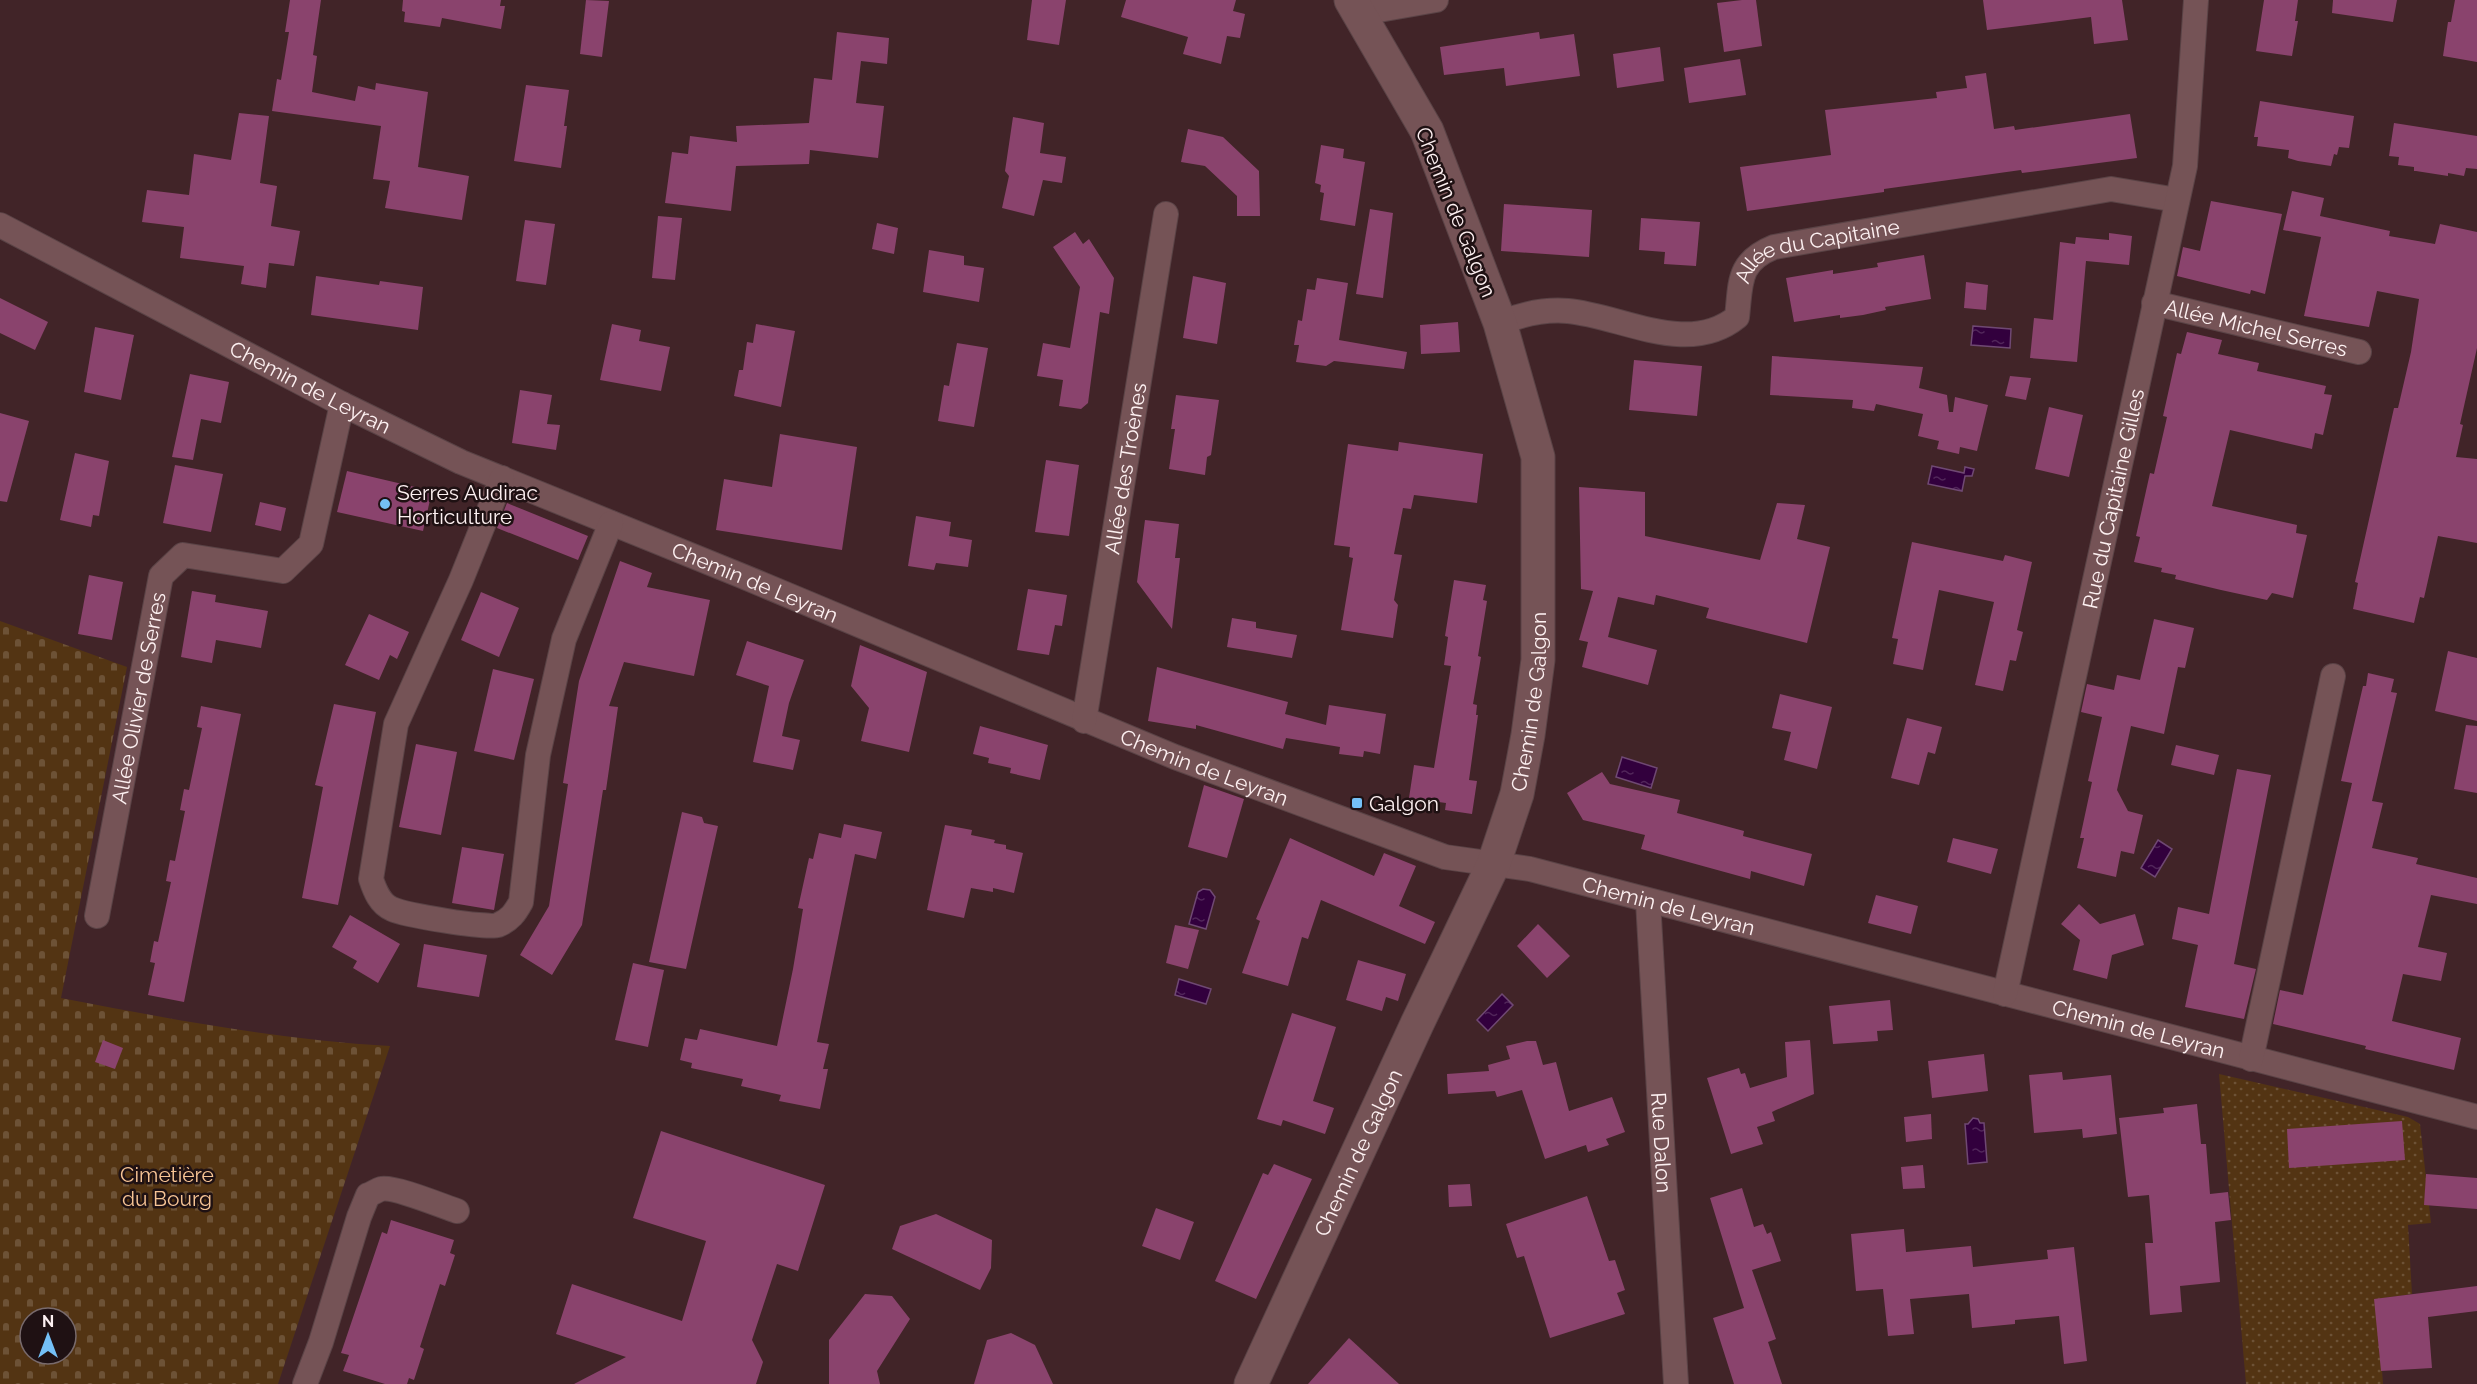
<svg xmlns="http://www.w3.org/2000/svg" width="2477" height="1384" viewBox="0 0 2477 1384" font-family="Raleway,sans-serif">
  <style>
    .cemetery { fill: url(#cemetery-stones); fill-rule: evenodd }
    .park { fill: url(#park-dots) }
    .water { fill: url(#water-ripples); stroke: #6f4873; stroke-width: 1.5 }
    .building { fill: #8a436d }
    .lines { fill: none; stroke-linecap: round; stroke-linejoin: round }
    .minor-casing { stroke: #5a4346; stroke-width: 26 }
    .secondary-casing { stroke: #5a4346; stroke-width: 35 }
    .minor { stroke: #755356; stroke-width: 24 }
    .secondary { stroke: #755356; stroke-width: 33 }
    .poi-dot { fill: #74c0f6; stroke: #1f1113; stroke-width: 2 }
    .labels { text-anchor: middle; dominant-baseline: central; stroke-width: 5; stroke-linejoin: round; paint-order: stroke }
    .street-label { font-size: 21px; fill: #fdf0f1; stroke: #1f1113 }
    .poi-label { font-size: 21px; fill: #fdf0f1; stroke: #1f1113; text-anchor: start }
    .park-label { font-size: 21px; fill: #f7c495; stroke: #1f1113 }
  </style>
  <defs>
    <pattern id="cemetery-stones" width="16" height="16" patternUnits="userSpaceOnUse" patternTransform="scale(1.5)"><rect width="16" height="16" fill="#533413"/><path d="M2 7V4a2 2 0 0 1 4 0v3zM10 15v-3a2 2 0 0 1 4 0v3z" fill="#6d5236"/></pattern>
    <pattern id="park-dots" width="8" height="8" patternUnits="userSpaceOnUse" patternTransform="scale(1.5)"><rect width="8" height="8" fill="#533413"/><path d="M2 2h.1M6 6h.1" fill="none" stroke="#6d5236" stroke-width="1.8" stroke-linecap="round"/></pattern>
    <pattern id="water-ripples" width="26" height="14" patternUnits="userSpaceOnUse" patternTransform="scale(1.5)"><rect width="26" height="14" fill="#32003d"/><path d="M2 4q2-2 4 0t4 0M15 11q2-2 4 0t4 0" fill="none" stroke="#51265a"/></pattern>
  </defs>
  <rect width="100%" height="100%" fill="#412428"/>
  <!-- cemetery -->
  <path class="cemetery" d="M0 621 127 667 61 998C170 1019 279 1040 390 1046L278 1384H0ZM30 1318H66V1354H30Z"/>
  <!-- park -->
  <polygon class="park" points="2219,1074 2408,1117 2420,1124 2431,1223 2408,1225 2412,1294 2377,1299 2383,1384 2246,1384"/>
  <!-- water -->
  <g class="water">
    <polygon points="1973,326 2011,329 2010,348 1971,345"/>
    <polygon points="1932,466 1964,473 1965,467 1974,469 1972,476 1965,476 1962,491 1928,484"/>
    <polygon points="1622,757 1657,768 1651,788 1616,777"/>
    <polygon points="2158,840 2172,849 2155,877 2141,868"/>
    <polygon points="1203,889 1210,890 1215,897 1206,929 1189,924 1198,892"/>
    <polygon points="1179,979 1211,989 1206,1004 1175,995"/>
    <polygon points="1502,994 1513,1005 1488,1031 1477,1020"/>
    <polygon points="1973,1118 1978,1119 1980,1123 1984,1123 1987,1162 1968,1164 1965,1124 1968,1124"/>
  </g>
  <!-- building -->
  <g class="building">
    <polygon points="290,0 321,0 313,55 317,56 312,92 355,101 358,86 375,90 376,83 428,92 418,167 469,176 462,220 385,208 390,181 373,179 381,126 272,111 277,79 281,80 289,32 285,32"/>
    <polygon points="403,0 501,0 500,6 505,6 501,29 442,18 440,27 404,22 405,12 402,11"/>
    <polygon points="586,0 609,1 602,57 580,54"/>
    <polygon points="1032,0 1066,0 1059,45 1027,40"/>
    <polygon points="1126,0 1236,0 1233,11 1245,14 1240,38 1227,36 1221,64 1183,54 1188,37 1121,17"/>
    <polygon points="1742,0 1756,0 1762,46 1724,52 1717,3"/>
    <polygon points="1983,0 2122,0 2128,40 2094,44 2091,17 1987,30"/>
    <polygon points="2264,0 2298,0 2295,21 2298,21 2292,56 2256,51"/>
    <polygon points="2333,0 2397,0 2393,22 2332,13"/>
    <polygon points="2455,0 2477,0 2477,62 2443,56 2448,22 2451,22"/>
    <polygon points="837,32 889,38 887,64 861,61 856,103 884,106 878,158 810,150 809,164 736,166 731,211 665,203 672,152 688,154 690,136 737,142 736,126 809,123 814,78 832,80"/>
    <polygon points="1539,32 1540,39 1574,34 1580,76 1506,86 1504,68 1444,75 1440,47"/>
    <polygon points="1660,47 1664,81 1617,88 1613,54"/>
    <polygon points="1740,59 1746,95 1689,103 1684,68"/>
    <polygon points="1986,73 1994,129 2014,126 2015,130 2130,114 2137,158 2022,173 2021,170 1884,189 1884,192 1747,211 1740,167 1831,155 1825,110 1937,98 1936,92 1967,88 1965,76"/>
    <polygon points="526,85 569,90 564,126 567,126 561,168 514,161"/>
    <polygon points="2260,101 2354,116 2349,148 2339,147 2337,155 2334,154 2331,166 2298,161 2288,158 2289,150 2257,146 2258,137 2254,137"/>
    <polygon points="239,113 269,116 260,183 277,186 271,226 300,231 294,266 269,263 266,288 241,284 244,266 180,258 184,227 142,222 147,190 189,195 194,154 231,160"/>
    <polygon points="1013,117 1044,123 1040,153 1066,157 1062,183 1043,180 1034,216 1002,208 1009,176 1005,171"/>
    <polygon points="2394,123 2477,136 2477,169 2466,168 2464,176 2448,173 2448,176 2416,171 2414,171 2414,167 2398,165 2399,157 2389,156"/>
    <polygon points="1188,129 1223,137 1259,171 1260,216 1237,216 1237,196 1205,166 1181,162"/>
    <polygon points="1321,145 1344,149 1343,158 1365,162 1355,226 1320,220 1324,193 1320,192 1321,185 1315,183"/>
    <polygon points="2292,191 2324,198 2320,216 2390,231 2389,236 2435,244 2440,224 2477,232 2477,348 2460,424 2463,425 2456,457 2477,459 2477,543 2438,536 2424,598 2420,597 2414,623 2353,609 2358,583 2355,582 2394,408 2398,408 2411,352 2419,299 2377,291 2369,327 2304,316 2321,237 2283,230"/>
    <polygon points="2211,201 2282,214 2265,294 2251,290 2250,294 2177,276 2183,247 2200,251"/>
    <polygon points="1504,204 1592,210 1589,257 1501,251"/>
    <polygon points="1370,209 1393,213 1383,298 1356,294"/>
    <polygon points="658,216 682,218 675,280 652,278"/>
    <polygon points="1641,218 1700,222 1696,266 1664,264 1665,252 1639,250"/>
    <polygon points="525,220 555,224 546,285 516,281"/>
    <polygon points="877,223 898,228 894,254 872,249"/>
    <polygon points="1075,232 1083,244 1089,239 1114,278 1109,314 1100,312 1088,403 1081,409 1059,406 1063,380 1037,376 1043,343 1070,348 1080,287 1053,247"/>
    <polygon points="2109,233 2132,236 2129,265 2086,261 2077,362 2030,358 2034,318 2053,320 2060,242 2075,244 2076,237 2109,240"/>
    <polygon points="929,250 964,256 964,265 984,268 979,302 923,292"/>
    <polygon points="1924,255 1931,299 1885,307 1886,310 1863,315 1840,318 1840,315 1794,322 1786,278 1833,270 1833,274 1878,267 1877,263"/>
    <polygon points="316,276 379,285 380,281 423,287 418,330 311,315"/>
    <polygon points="1193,276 1226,283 1217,344 1183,338"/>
    <polygon points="1317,278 1348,283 1339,340 1407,352 1404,369 1334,361 1326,366 1296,362 1299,345 1294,345 1298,320 1302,321 1307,289 1315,290"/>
    <polygon points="1966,282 1988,285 1986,310 1964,308"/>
    <polygon points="0,298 48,322 35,350 0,333"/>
    <polygon points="1458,322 1460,352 1421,354 1420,325"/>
    <polygon points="612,324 641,330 639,341 670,347 661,391 600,380"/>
    <polygon points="756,324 795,331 781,407 734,396 739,370 743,370 747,342 753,343"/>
    <polygon points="95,327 134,335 121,400 84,392"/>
    <polygon points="2187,332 2222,340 2218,354 2259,363 2257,371 2326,386 2324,394 2332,395 2323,435 2315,433 2312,449 2230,430 2212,506 2297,525 2296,533 2307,535 2293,598 2272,593 2267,600 2221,590 2175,579 2176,575 2161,572 2162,568 2134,562 2140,537 2136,536 2150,473 2154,474 2167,417 2163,416 2177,353 2181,354"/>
    <polygon points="957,343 988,348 974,427 938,421 944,385 949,386"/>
    <polygon points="1772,356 1923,367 1919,388 1947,395 1949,412 1953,412 1955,397 1988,405 1977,451 1960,447 1959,454 1937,449 1939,441 1918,436 1923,414 1876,404 1874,411 1852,408 1853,400 1770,395"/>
    <polygon points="1634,360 1702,366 1697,416 1629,410"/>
    <polygon points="190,374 229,382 221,423 201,419 193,460 172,457"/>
    <polygon points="2010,376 2031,378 2026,400 2005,396"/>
    <polygon points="520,390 552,395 547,424 560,425 556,450 512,443"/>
    <polygon points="1176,395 1219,400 1211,455 1207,457 1205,475 1169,469 1175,429 1171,429"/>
    <polygon points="2049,407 2083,415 2069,477 2035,469"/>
    <polygon points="0,413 29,421 7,502 0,501"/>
    <polygon points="780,434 857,447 842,550 716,530 724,479 772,487"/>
    <polygon points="1399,442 1483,454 1477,503 1414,495 1411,509 1403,508 1394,554 1402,555 1394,600 1398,605 1393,638 1341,630 1353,558 1349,557 1350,547 1334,545 1348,444 1398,451"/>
    <polygon points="75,453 109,461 99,516 93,515 91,527 60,520"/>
    <polygon points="1046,460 1079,465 1069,536 1035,532"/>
    <polygon points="175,465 223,474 211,532 163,523"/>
    <polygon points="347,471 432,491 423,531 337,512"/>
    <polygon points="1579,487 1645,492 1645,536 1760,560 1777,503 1805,505 1797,539 1830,547 1807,643 1706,618 1709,608 1656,595 1654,605 1618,597 1608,637 1657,650 1648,685 1582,667 1588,642 1579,640 1593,591 1581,589"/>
    <polygon points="260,502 286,508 281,531 255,525"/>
    <polygon points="507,503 588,536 578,560 497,528"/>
    <polygon points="916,516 951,522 949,536 972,540 968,567 936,563 934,570 908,566"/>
    <polygon points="1145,520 1179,524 1175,558 1180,558 1172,629 1137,582"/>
    <polygon points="1912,542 2003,561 2005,555 2032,562 2017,630 2023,632 2016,661 2010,660 2003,691 1975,685 1994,602 1939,590 1923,670 1893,664 1898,639 1892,638"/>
    <polygon points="620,561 652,573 647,587 710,600 694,676 624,662 609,706 618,707 606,790 603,790 582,925 552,975 520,955 549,906 568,784 563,783 579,681"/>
    <polygon points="89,575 123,582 112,640 78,634"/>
    <polygon points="1454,580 1486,585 1483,600 1487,601 1478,656 1481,657 1473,704 1477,705 1476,715 1478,715 1469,780 1477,781 1472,814 1445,810 1446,803 1409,798 1414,765 1434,768 1451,666 1444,665 1448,637 1445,636"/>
    <polygon points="1028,589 1067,595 1062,626 1055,625 1049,655 1017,650"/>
    <polygon points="192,591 216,595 215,602 268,611 261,648 216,640 212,663 181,657"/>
    <polygon points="481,592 519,608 499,657 461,640"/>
    <polygon points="369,614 409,632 397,659 390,655 379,680 345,665"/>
    <polygon points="1232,618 1256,622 1256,628 1297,635 1292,658 1227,647"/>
    <polygon points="2154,619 2194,628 2185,668 2178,667 2164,734 2131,726 2117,790 2128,811 2143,815 2134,854 2121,851 2116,877 2077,868 2084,838 2080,838 2092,782 2088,781 2102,717 2081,712 2087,684 2114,690 2117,675 2140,680"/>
    <polygon points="747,641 804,660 789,703 782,736 800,740 793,770 753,762 769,686 736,675"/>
    <polygon points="860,645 927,672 909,752 861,741 869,708 851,686"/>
    <polygon points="2448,651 2477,658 2477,721 2435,711"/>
    <polygon points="1157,667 1288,702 1285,714 1326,725 1329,705 1386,714 1380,754 1364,751 1363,757 1339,754 1340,747 1286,738 1283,749 1196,725 1196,729 1148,721"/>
    <polygon points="493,669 534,679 514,760 474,751"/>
    <polygon points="2368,673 2394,679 2391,692 2397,693 2372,801 2383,803 2372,848 2418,858 2416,864 2477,878 2477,904 2431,895 2418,947 2447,953 2441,981 2403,974 2392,1021 2461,1038 2454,1070 2365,1049 2366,1046 2273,1024 2280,990 2303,995 2352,783 2341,781 2363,686 2366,686"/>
    <polygon points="1780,694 1832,707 1817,769 1784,760 1791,732 1772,728"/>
    <polygon points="334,704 376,712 338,905 302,898 323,787 315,785"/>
    <polygon points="201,706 241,714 184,1002 148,995 155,963 150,962 154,941 158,942 171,882 166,881 170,860 175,861 185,811 180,810 184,789 189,790 202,728 197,727"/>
    <polygon points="1907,718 1942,727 1935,754 1928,752 1919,785 1891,778"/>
    <polygon points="2466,725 2477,726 2477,793 2454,789"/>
    <polygon points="980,726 1048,745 1040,780 1010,773 1011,768 988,763 989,758 973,754"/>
    <polygon points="416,744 457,752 441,835 399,827"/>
    <polygon points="2176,745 2219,755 2214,775 2171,765"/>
    <polygon points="2237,769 2271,775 2234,964 2256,969 2244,1019 2185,1007 2198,945 2172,939 2178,907 2209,914"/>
    <polygon points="1602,772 1610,784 1680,800 1677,813 1744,831 1743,836 1812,854 1804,886 1751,871 1750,879 1641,849 1645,835 1583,820 1567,793"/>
    <polygon points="1204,785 1244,799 1227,858 1188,847"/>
    <polygon points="682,812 702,817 704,823 718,826 686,969 649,962"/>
    <polygon points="844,824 882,832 876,859 855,854 817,1042 829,1044 823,1069 828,1069 820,1109 779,1101 781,1095 741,1086 743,1079 691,1068 692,1063 680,1060 685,1038 697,1040 700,1029 777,1046 793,969 803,909 798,908 809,858 813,859 819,833 841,838"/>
    <polygon points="945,825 972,830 971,835 995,840 994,843 1006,845 1006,849 1023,853 1014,893 993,888 993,892 971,888 964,918 927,910"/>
    <polygon points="1290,838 1374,876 1384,853 1416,866 1399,906 1435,922 1425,944 1321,900 1308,939 1302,937 1288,986 1242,973 1260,921 1256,919"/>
    <polygon points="1953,838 1998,849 1991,874 1947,862"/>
    <polygon points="462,847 504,854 494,910 452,903"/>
    <polygon points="1876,895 1918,906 1911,934 1868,923"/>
    <polygon points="2079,904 2100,924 2135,914 2144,945 2112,955 2107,979 2073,970 2080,940 2061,924"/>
    <polygon points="350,915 400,944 378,983 353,968 357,961 332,947"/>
    <polygon points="1538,924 1570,956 1547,978 1517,946"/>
    <polygon points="1175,925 1199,930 1188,969 1166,963"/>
    <polygon points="424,944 487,955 479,997 417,987"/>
    <polygon points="1358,960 1406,974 1398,1001 1386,997 1382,1011 1346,1000"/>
    <polygon points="633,963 664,970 648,1047 615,1040"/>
    <polygon points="1890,1000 1893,1030 1877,1031 1878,1041 1833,1044 1829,1006"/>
    <polygon points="1292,1013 1336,1027 1313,1101 1334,1108 1325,1134 1283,1120 1281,1126 1257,1119"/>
    <polygon points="103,1040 123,1048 115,1069 95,1062"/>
    <polygon points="1810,1040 1814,1094 1776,1110 1772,1112 1775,1121 1757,1127 1763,1144 1731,1154 1707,1078 1739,1068 1741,1074 1745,1073 1750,1088 1787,1077 1785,1042"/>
    <polygon points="1527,1041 1536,1041 1543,1065 1556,1062 1569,1111 1612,1097 1625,1132 1606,1139 1609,1145 1588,1152 1586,1145 1545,1159 1522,1090 1497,1097 1495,1091 1448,1094 1447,1074 1489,1071 1488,1065 1510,1059 1506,1046"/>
    <polygon points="1984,1054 1988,1091 1932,1098 1928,1061"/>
    <polygon points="2062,1072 2063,1080 2111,1075 2117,1134 2083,1138 2082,1129 2034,1133 2029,1075"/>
    <polygon points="2197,1104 2201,1144 2206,1144 2210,1194 2228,1192 2231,1220 2215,1222 2220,1282 2180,1286 2182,1312 2150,1315 2145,1243 2153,1243 2149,1195 2128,1197 2119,1118 2164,1113 2163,1108"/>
    <polygon points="1931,1114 1932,1139 1906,1142 1904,1117"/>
    <polygon points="2402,1121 2405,1160 2289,1168 2287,1129"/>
    <polygon points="661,1131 825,1185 798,1271 777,1264 752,1340 763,1362 756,1384 574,1384 626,1357 556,1334 572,1284 682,1321 706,1241 633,1218"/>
    <polygon points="1274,1164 1312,1179 1256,1299 1215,1281 1263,1173 1268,1175"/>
    <polygon points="1923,1165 1925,1188 1903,1189 1901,1167"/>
    <polygon points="2426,1174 2477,1178 2477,1209 2424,1205"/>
    <polygon points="1470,1184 1472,1206 1449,1207 1448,1185"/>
    <polygon points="1742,1188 1754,1227 1763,1224 1767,1234 1771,1232 1781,1261 1752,1270 1776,1339 1768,1342 1782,1384 1734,1384 1713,1318 1744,1308 1710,1198"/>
    <polygon points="1587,1196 1609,1261 1615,1260 1625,1290 1617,1293 1625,1314 1550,1338 1524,1256 1517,1258 1506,1224"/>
    <polygon points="1156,1208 1194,1222 1180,1260 1142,1246"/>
    <polygon points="936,1214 992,1240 991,1268 980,1290 892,1249 900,1226"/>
    <polygon points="391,1220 454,1240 450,1253 455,1255 445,1286 440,1284 420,1347 424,1349 414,1380 409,1378 407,1384 385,1384 343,1371 349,1355 341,1353 382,1232 387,1234"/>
    <polygon points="1904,1229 1906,1252 1971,1246 1973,1267 2048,1259 2047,1250 2074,1247 2087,1361 2064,1364 2059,1316 2015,1320 2015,1324 1972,1328 1969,1294 1910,1299 1914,1334 1888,1336 1883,1289 1856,1291 1851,1234"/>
    <polygon points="2477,1286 2477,1311 2428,1317 2432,1368 2381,1371 2374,1299"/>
    <polygon points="865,1294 892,1296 910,1319 877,1371 880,1384 829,1384 829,1340"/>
    <polygon points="1011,1333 1035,1345 1053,1384 974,1384 987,1340"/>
    <polygon points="1349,1338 1399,1384 1308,1384"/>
  </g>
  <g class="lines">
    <defs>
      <g id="minor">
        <polyline points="1362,16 1373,11 1436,0"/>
        <path id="s1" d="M0 225 342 404 461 462 742 576 1175 757 1445 857 1530 869 2477 1117"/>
        <path id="s2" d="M2154 303 2359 352"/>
        <path id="s3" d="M1500 323C1522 314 1544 309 1568 311 1622 316 1688 357 1737 317 1741 283 1737 262 1774 247L2111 189 2177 200"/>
        <path d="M502 478 461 580 396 724 371 879C375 891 380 904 392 909 405 915 487 929 498 925 510 920 515 913 521 902L538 755 564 639 611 523"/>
        <path id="s4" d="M1084 721 1166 214"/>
        <path id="s5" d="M1648 901 1676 1384"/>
        <path id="s6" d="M97 916 161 576 183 555 283 571 311 544 342 404"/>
        <path id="s7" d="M2005 994 2185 166 2196 0"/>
        <polyline points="2251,1059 2333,676"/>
        <path d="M305 1384 321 1342 359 1217 368 1195C372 1194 377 1190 381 1189 394 1186 442 1206 457 1211"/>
      </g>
      <g id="secondary">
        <path id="s8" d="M1251 1384 1417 1024 1494 863 1517 794 1528 735 1538 660V457L1500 323 1427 131 1351 0"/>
      </g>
    </defs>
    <!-- minor casing -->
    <use href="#minor" class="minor-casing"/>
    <!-- secondary casing -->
    <use href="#secondary" class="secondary-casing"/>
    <!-- minor -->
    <use href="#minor" class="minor"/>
    <!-- secondary -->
    <use href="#secondary" class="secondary"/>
  </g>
  <!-- markers -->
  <g class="poi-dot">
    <circle cx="385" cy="504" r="6"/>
    <rect x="1351" y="797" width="12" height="12" rx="3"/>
  </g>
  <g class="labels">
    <!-- street labels -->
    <g class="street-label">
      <text transform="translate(1456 212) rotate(68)">Chemin de Galgon</text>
      <text stroke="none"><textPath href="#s3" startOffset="369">Allée du Capitaine</textPath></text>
      <text stroke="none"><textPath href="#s2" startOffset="105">Allée Michel Serres</textPath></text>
      <text stroke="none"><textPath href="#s1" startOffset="350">Chemin de Leyran</textPath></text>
      <text stroke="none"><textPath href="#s4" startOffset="256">Allée des Troènes</textPath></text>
      <text stroke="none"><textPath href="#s7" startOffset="507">Rue du Capitaine Gilles</textPath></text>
      <text stroke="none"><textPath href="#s1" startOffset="836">Chemin de Leyran</textPath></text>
      <text stroke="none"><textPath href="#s6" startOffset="222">Allée Olivier de Serres</textPath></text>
      <text stroke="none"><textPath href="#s8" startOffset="741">Chemin de Galgon</textPath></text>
      <text stroke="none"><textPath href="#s1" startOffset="1322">Chemin de Leyran</textPath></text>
      <text stroke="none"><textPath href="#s1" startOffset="1808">Chemin de Leyran</textPath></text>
      <text stroke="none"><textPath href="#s1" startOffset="2294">Chemin de Leyran</textPath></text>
      <text stroke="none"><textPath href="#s5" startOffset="242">Rue Dalon</textPath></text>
      <text stroke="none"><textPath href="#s8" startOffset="255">Chemin de Galgon</textPath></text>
    </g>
    <!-- poi labels -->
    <g class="poi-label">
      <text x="397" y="492">Serres Audirac<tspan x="397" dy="24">Horticulture</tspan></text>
      <text x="1369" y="803">Galgon</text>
    </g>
    <!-- park labels -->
    <g class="park-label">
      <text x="167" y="1174">Cimetière<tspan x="167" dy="24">du Bourg</tspan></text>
    </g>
  </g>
  <!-- north arrow -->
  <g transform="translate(48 1336)"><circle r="28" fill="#1f1113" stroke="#786a6c" stroke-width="1.5"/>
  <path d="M0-4.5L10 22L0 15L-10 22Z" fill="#74c0f6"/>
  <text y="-9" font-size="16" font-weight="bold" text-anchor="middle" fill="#fdf0f1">N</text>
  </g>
</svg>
